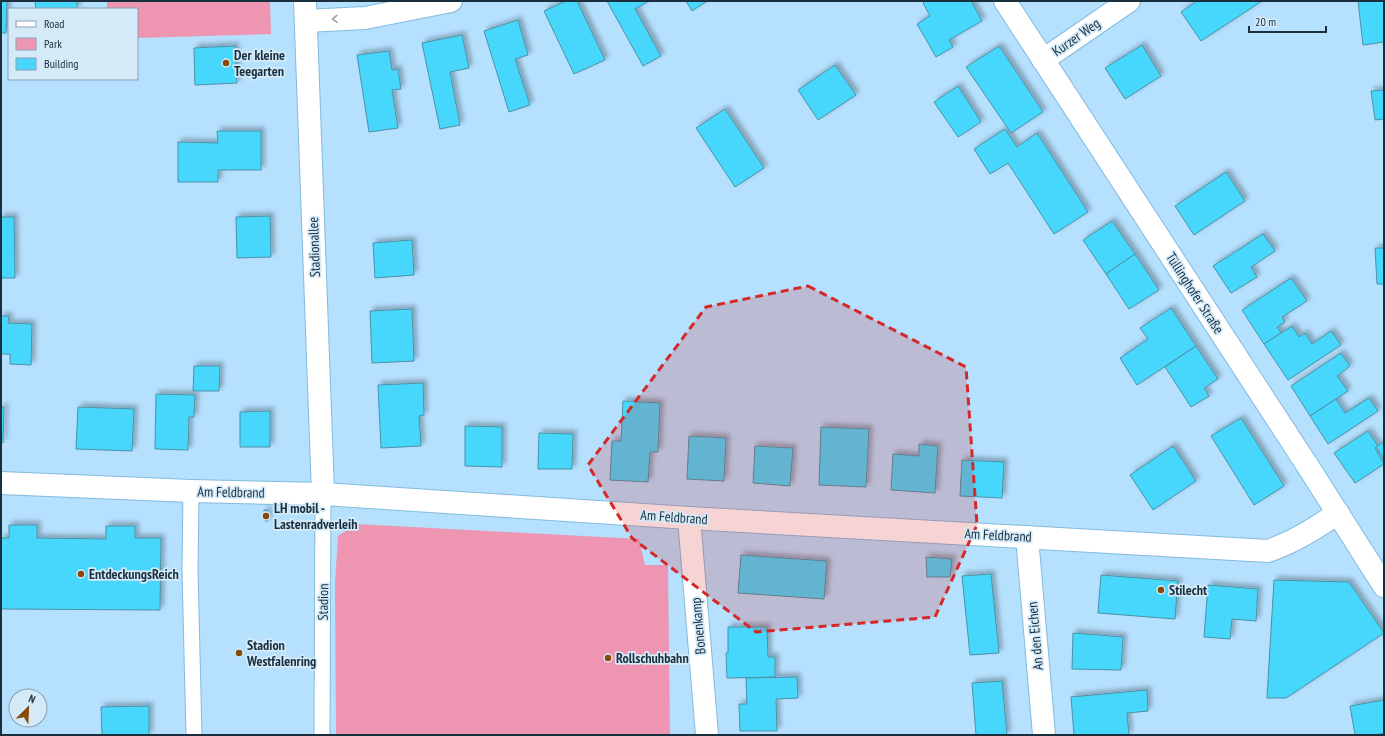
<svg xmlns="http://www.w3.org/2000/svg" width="1385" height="736" viewBox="0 0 1385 736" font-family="'PT Sans Narrow',sans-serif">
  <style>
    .green { fill: #ee95b2 }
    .building { fill: #46d7fc; stroke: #4b92a6; filter: url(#shadow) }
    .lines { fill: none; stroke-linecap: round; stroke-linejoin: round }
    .service-casing { stroke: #84badf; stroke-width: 17 }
    .minor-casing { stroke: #84badf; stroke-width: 24 }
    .secondary-casing { stroke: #84badf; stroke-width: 24 }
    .service { stroke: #fff; stroke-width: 15 }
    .minor { stroke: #fff; stroke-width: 22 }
    .secondary { stroke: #fff; stroke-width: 22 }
    .oneway { stroke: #98a1a8 }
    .marked { fill: #d62828; fill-opacity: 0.2; stroke: #d62828; stroke-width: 3; stroke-dasharray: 8 5; stroke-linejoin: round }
    .poi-dot { fill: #864907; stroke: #d5eaf9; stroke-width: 1.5 }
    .labels { text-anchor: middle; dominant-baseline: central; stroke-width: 3.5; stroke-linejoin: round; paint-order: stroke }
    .street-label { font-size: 14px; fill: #192f3d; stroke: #d5eaf9 }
    .poi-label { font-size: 14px; font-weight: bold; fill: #192f3d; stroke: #d5eaf9; text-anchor: start }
  </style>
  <defs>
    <filter id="shadow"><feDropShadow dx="3.5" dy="-3.5" stdDeviation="2" flood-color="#0004"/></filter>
  </defs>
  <rect width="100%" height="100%" fill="#b5e0fe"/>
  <!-- green -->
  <g class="green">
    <polygon points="107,1 270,1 271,34 137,38 137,9 107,9"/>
    <polygon points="356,524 639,539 645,565 668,565 670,735 336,735 335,582 338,536"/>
  </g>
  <!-- building -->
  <g class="building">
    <polygon points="1,1 7,1 6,33 1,33"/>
    <polygon points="35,1 77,1 77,9 36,9"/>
    <polygon points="566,1 577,1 605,60 574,74 544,11"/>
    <polygon points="607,1 649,1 635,9 661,56 643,66"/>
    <polygon points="686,1 707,1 692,11"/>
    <polygon points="925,1 971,1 982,21 949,40 953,47 936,57 917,24 930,16 923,3"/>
    <polygon points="1197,1 1262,1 1201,41 1181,12"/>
    <polygon points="1358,1 1384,1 1384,42 1363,45"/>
    <polygon points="518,20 528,55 515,59 530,105 509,112 484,31"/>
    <polygon points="462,35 469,68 450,72 460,125 440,129 422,43"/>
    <polygon points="1142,45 1161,76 1125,99 1105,68"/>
    <polygon points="235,46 237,83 195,85 194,48"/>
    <polygon points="999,46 1043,112 1011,133 966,67"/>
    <polygon points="389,51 392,70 398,69 401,89 392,90 398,128 369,132 357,55"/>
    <polygon points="835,65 856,95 818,120 798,90"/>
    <polygon points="958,86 981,122 958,137 934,102"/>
    <polygon points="1384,90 1384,119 1375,120 1371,91"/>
    <polygon points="725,109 764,168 735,187 696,128"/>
    <polygon points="1005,129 1017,147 1037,133 1088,212 1054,234 1008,163 990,174 974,149"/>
    <polygon points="217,131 261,131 261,170 218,170 218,182 178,182 178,142 218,143"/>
    <polygon points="1226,172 1245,201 1194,235 1175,206"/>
    <polygon points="270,216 271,257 237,258 236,217"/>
    <polygon points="1,217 14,217 15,278 1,278"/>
    <polygon points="1112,221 1135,254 1106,274 1083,240"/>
    <polygon points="1263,234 1275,251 1251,267 1257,277 1231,293 1213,266"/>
    <polygon points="412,240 414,275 375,278 373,243"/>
    <polygon points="1375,248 1384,248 1384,284 1377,284"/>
    <polygon points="1135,254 1159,290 1129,309 1106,274"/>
    <polygon points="1291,278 1307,301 1282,317 1285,322 1277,327 1281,333 1264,344 1242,310"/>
    <polygon points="1171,308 1196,346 1137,385 1120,358 1148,339 1140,328"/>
    <polygon points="412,309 414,361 372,363 370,311"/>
    <polygon points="1,316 9,316 8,323 32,324 31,365 10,364 10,354 1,354"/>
    <polygon points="1292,326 1299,337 1305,333 1312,344 1331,331 1341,345 1288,380 1264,344"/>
    <polygon points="1196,346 1218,379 1204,388 1209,396 1191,407 1165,367"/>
    <polygon points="1341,353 1350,366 1337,376 1348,391 1310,416 1291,386"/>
    <polygon points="194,366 220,366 219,391 193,391"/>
    <polygon points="423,383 424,415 419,416 421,446 381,448 378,385"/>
    <polygon points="156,394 195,395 194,417 189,417 188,450 155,449"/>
    <polygon points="1369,398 1378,411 1328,444 1310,416 1336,399 1345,413"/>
    <polygon points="623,401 660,403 658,452 650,452 648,482 610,480 612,441 621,441"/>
    <polygon points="1,407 4,407 3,443 1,442"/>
    <polygon points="78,407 134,409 132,451 76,449"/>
    <polygon points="270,411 270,447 240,447 240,412"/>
    <polygon points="1241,418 1284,486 1254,505 1211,436"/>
    <polygon points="465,426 502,427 502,467 465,466"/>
    <polygon points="821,427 869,429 866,487 819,485"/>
    <polygon points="1368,431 1378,446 1375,448 1384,464 1355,483 1334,453"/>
    <polygon points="539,433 573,434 572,469 538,469"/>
    <polygon points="689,436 726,438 724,481 687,479"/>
    <polygon points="1384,442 1384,459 1376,447"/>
    <polygon points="919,444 938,446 935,493 891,490 893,454 919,456"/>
    <polygon points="755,446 793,448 790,486 753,483"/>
    <polygon points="1173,446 1196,481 1153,510 1130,475"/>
    <polygon points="962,460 1004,462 1002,498 960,496"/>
    <polygon points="264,510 268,510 268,521 265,521"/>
    <polygon points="9,525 37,525 37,538 106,539 106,526 135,526 135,538 161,538 160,610 1,609 1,538 9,538"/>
    <polygon points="741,555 827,561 824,599 738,593"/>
    <polygon points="926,557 952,559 950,577 927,577"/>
    <polygon points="991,574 999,653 970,655 962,576"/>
    <polygon points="1101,575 1178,581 1175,619 1098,613"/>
    <polygon points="1274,580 1349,582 1384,633 1286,698 1267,698"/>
    <polygon points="1208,585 1258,589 1256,621 1232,619 1230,639 1204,637"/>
    <polygon points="728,627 767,627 768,657 775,657 775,677 727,678 726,653 728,653"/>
    <polygon points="1073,633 1123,637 1121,670 1072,669"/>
    <polygon points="797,677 798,698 776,699 777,731 740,731 739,704 747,704 746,678"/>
    <polygon points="1002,681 1007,735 976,735 972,683"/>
    <polygon points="1147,690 1148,711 1127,713 1129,735 1074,735 1071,697"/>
    <polygon points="1384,700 1384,733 1374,735 1355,735 1350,706"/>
    <polygon points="149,706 149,735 102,735 101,707"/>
  </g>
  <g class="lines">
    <defs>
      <g id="service">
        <polyline points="191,491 190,571 194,735"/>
        <polyline points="322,735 323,494"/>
      </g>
      <g id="minor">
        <polyline points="305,1 323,494"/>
        <polyline points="306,21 365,18 451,1"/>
        <polyline points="1043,60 1129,1"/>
        <path d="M1 483 191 491 323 494 689 518 1268 551C1296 541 1314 529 1338 513"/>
        <polyline points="689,518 707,735"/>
        <polyline points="1027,537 1044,735"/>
      </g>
      <polyline id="secondary" points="1005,1 1309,468 1384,586"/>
    </defs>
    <!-- service casing -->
    <use href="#service" class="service-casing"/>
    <!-- minor casing -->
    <use href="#minor" class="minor-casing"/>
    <!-- secondary casing -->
    <use href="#secondary" class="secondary-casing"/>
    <!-- service -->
    <use href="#service" class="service"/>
    <!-- minor -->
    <use href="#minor" class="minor"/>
    <!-- secondary -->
    <use href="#secondary" class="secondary"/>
  </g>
  <!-- one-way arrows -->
  <defs><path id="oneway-chevron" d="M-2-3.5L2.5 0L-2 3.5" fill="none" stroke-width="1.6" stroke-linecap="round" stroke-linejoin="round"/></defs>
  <use class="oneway" href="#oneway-chevron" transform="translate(335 19) rotate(177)"/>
  <!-- marked area -->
  <path class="marked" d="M808 286 966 367 977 525 935 617 756 632 632 538 588 465 706 307Z"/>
  <!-- markers -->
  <g class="poi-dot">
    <circle cx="226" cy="63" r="4"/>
    <circle cx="266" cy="516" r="4"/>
    <circle cx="81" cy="574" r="4"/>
    <circle cx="1161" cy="590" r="4"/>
    <circle cx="239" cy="653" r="4"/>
    <circle cx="608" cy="658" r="4"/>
  </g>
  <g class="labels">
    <!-- street labels -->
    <g class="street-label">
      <text transform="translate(1076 37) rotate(-35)">Kurzer Weg</text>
      <text transform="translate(314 247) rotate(-92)">Stadionallee</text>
      <text transform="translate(1195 293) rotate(57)">Tüllinghofer Straße</text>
      <text transform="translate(231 492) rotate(1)">Am Feldbrand</text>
      <text transform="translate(674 517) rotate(4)">Am Feldbrand</text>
      <text transform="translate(998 535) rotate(3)">Am Feldbrand</text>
      <text transform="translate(323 602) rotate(-89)">Stadion</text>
      <text transform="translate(698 626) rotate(-95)">Bonenkamp</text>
      <text transform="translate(1035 636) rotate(-95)">An den Eichen</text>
    </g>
    <!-- poi labels -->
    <g class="poi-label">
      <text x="234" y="55">Der kleine<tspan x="234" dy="16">Teegarten</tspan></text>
      <text x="274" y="508">LH mobil -<tspan x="274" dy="16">Lastenradverleih</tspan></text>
      <text x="89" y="574">EntdeckungsReich</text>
      <text x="1169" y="590">Stilecht</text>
      <text x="247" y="645">Stadion<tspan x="247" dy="16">Westfalenring</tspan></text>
      <text x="616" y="658">Rollschuhbahn</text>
    </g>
  </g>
  <!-- border -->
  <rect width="1385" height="736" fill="none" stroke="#192f3d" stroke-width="4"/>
  <!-- legend -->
  <rect x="8" y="8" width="130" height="72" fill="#d5eaf9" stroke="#8a9fae"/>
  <rect x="16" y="21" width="20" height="6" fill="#ffffff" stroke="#8a9fae"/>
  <text x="44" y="28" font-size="12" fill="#192f3d">Road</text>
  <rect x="16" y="38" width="20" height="12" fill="#ee95b2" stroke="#8a9fae"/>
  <text x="44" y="48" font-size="12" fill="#192f3d">Park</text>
  <rect x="16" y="58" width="20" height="12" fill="#46d7fc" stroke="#8a9fae"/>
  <text x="44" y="68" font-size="12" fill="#192f3d">Building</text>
  <!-- north arrow -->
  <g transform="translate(28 708) rotate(24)"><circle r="19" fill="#d5eaf9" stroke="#8a9fae"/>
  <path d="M0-3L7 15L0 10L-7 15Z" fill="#864907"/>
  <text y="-6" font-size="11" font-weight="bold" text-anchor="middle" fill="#192f3d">N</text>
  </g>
  <!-- scale -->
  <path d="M1249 26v6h77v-6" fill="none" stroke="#192f3d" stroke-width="2"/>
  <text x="1255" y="26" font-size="12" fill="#192f3d" stroke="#d5eaf9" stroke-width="3" paint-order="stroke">20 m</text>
</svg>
